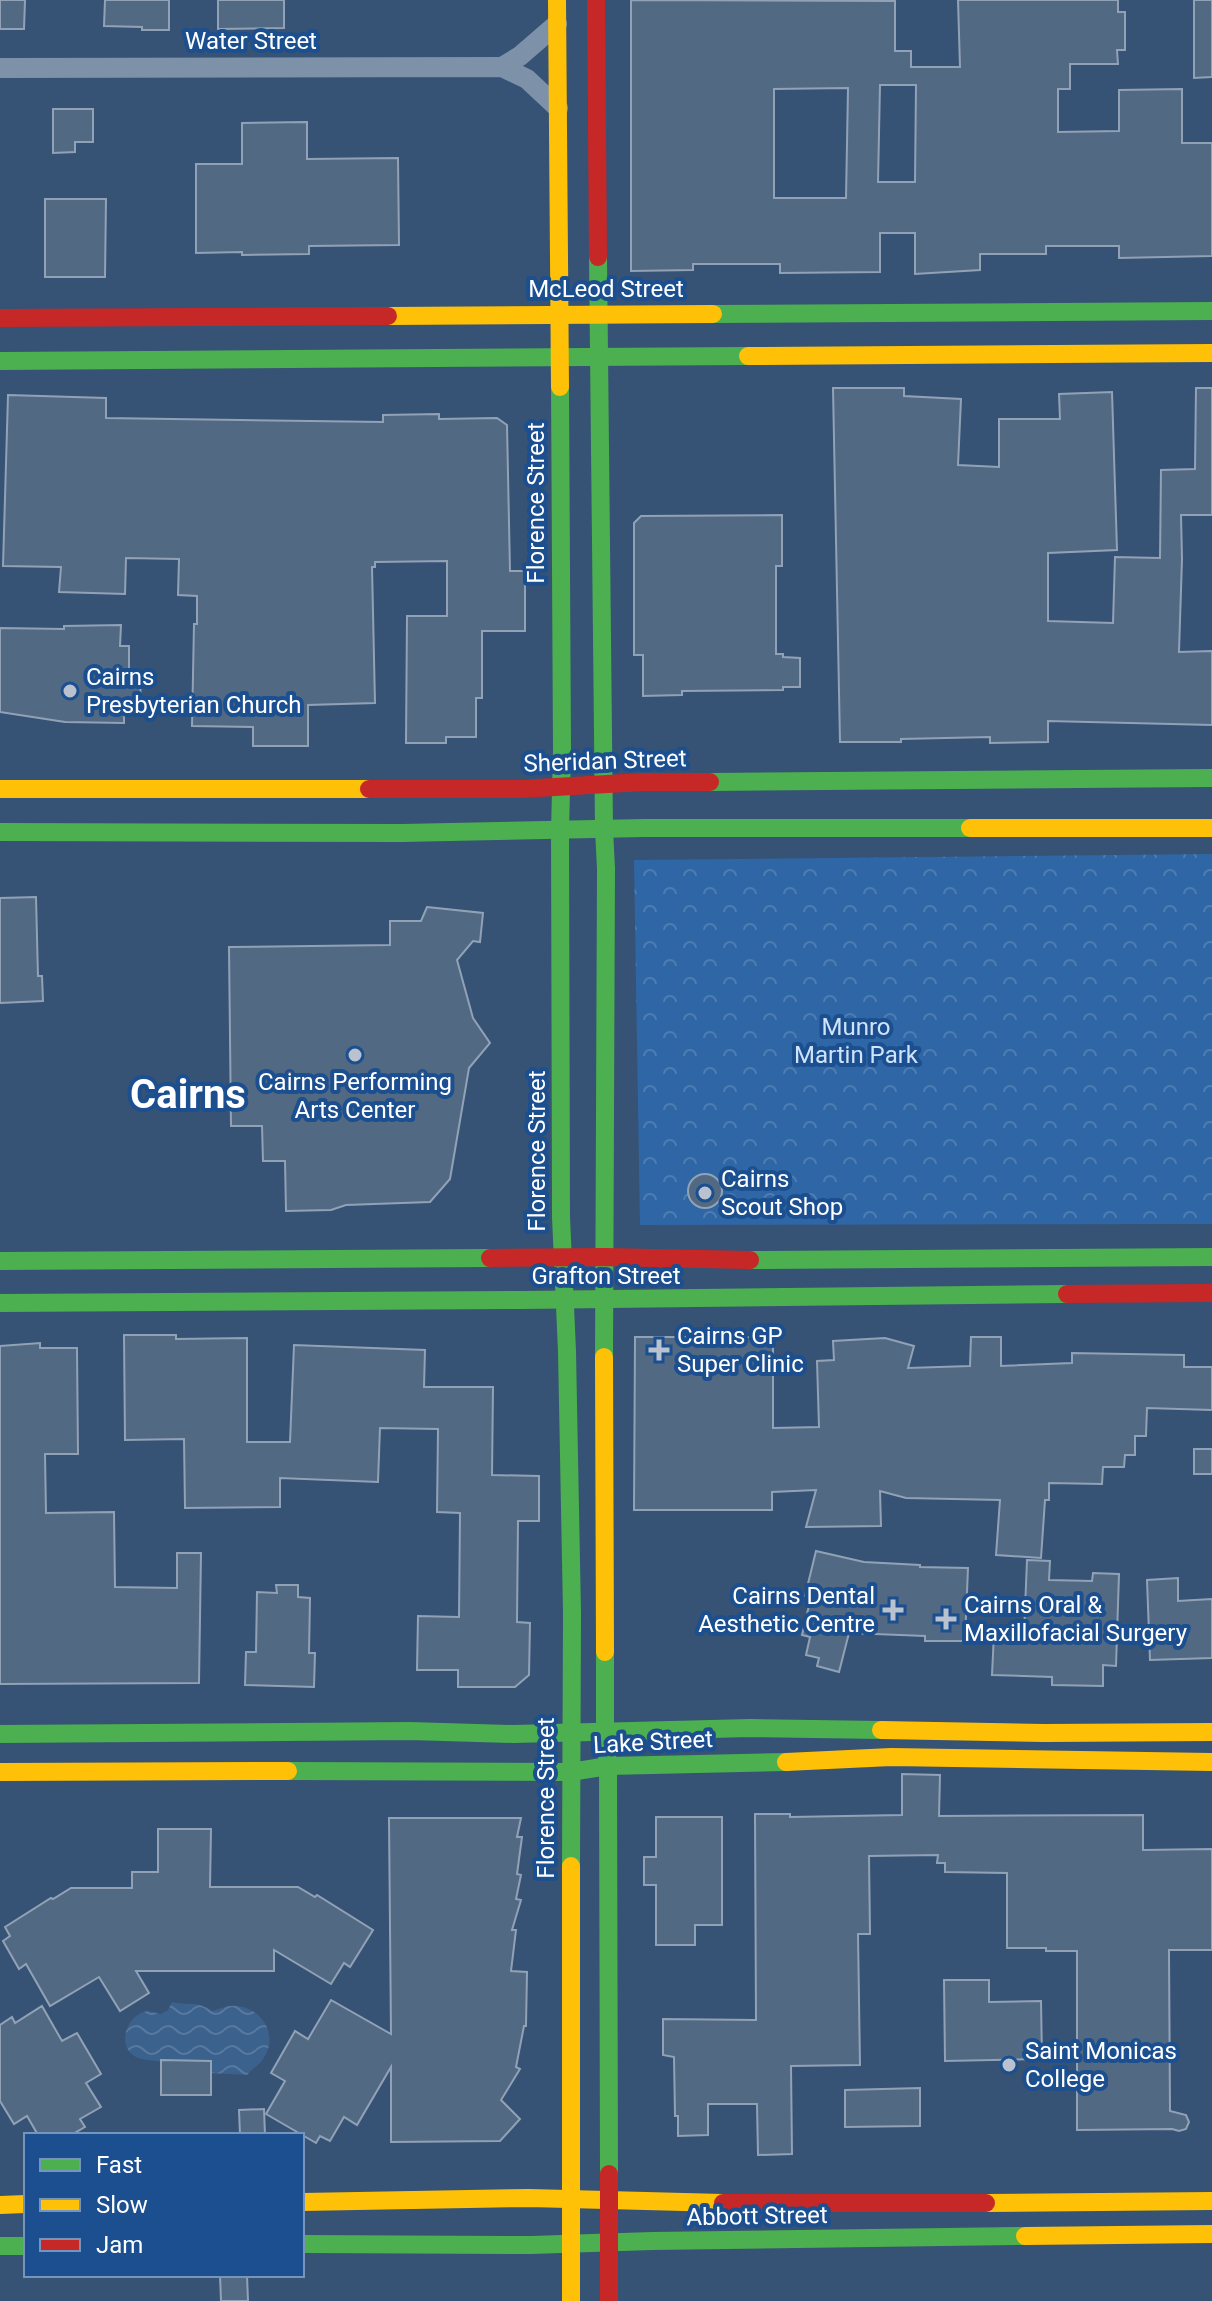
<svg xmlns="http://www.w3.org/2000/svg" width="1212" height="2301" viewBox="0 0 1212 2301" font-family="Roboto,sans-serif">
  <style>
    .forest { fill: url(#forest-crowns) }
    .water { fill: url(#water-waves) }
    .building { fill: #526984; stroke: #92a2b6; stroke-width: 2; fill-rule: evenodd }
    .lines { fill: none; stroke-linecap: round; stroke-linejoin: round }
    .street { stroke: #7d92a8; stroke-width: 20 }
    .fast { stroke: #4caf50; stroke-width: 18 }
    .slow { stroke: #ffc107; stroke-width: 18 }
    .jam { stroke: #c62828; stroke-width: 18 }
    .poi-dot { fill: #b9c2ce; stroke: #1b4f8f; stroke-width: 3 }
    .labels { text-anchor: middle; dominant-baseline: central; stroke-width: 8; stroke-linejoin: round; paint-order: stroke }
    .street-label { font-size: 24px; fill: #fff; stroke: #1b4f8f }
    .poi-label { font-size: 24px; fill: #fff; stroke: #1b4f8f; text-anchor: start }
    .park-label { font-size: 24px; fill: #cfe3fa; stroke: #1b4f8f }
    .town-label { font-size: 40px; font-weight: bold; fill: #fff; stroke: #1b4f8f }
  </style>
  <defs>
    <pattern id="forest-crowns" width="20" height="18" patternUnits="userSpaceOnUse" patternTransform="scale(2)"><rect width="20" height="18" fill="#2f66a5"/><path d="M2 6a3 3 0 1 1 6 0M12 15a3 3 0 1 1 6 0" fill="none" stroke="#4e7db2"/></pattern>
    <pattern id="water-waves" width="16" height="10" patternUnits="userSpaceOnUse" patternTransform="scale(2)"><rect width="16" height="10" fill="#3b618d"/><path d="M0 5q4-4 8 0t8 0" fill="none" stroke="#58799e"/></pattern>
  </defs>
  <rect width="100%" height="100%" fill="#365274"/>
  <!-- forest -->
  <polygon class="forest" points="1212,854 1212,1224 640,1225 634,860"/>
  <!-- water -->
  <path class="water" d="M172 2002C189 2006 196 2000 212 2011 220 2009 227 2005 236 2006 261 2007 278 2034 265 2056 261 2064 253 2068 247 2075L211 2073V2061C194 2061 149 2064 136 2057 117 2047 125 2019 143 2012 149 2010 154 2013 161 2014L168 2010Z"/>
  <!-- building -->
  <g class="building">
    <polygon points="0,0 25,0 24,29 0,29"/>
    <polygon points="105,0 169,0 169,30 142,30 142,27 104,26"/>
    <polygon points="218,0 284,0 284,28 218,29"/>
    <path d="M631 0 895 1V51H911V67H960L958 0H1118V12H1125V50H1117L1118 64H1070V89H1058V132L1119 131V90L1182 89V143H1212V256L1119 258V246H1046V254H980V270L915 274V233H880V272L780 273V264H693V270L631 271ZM880 85H916L915 182H878ZM848 88 846 198H774V89Z"/>
    <polygon points="1194,0 1212,0 1212,77 1194,78"/>
    <polygon points="53,109 93,109 93,142 75,142 75,152 53,153"/>
    <polygon points="307,122 307,159 398,158 399,245 309,246 309,254 242,255 242,252 196,253 196,164 242,164 242,123"/>
    <polygon points="45,199 106,199 105,277 45,277"/>
    <polygon points="833,388 904,388 904,396 961,399 958,465 999,467 999,419 1060,419 1059,394 1112,392 1117,550 1048,553 1048,621 1113,623 1115,557 1160,558 1161,470 1195,469 1196,388 1212,388 1212,515 1181,515 1182,559 1179,652 1212,651 1212,725 1048,721 1048,742 990,743 990,737 901,739 901,742 840,742"/>
    <polygon points="8,395 106,398 106,418 383,422 383,415 439,414 439,419 497,418 507,425 510,571 525,571 525,631 482,631 482,698 476,698 476,737 446,737 446,743 406,743 407,616 447,616 447,561 375,562 375,567 372,567 375,703 308,705 308,746 253,746 253,727 192,726 194,624 197,624 197,596 178,595 179,559 126,558 125,594 59,592 61,567 3,566"/>
    <polygon points="782,515 782,566 776,566 776,654 783,654 783,657 800,658 800,687 783,687 783,690 682,691 682,695 643,696 643,655 634,655 634,523 641,516"/>
    <polygon points="121,625 120,646 129,646 129,672 141,672 140,711 124,711 124,723 65,722 0,712 0,628 64,629 64,626"/>
    <polygon points="36,897 38,976 42,976 43,1001 0,1003 0,898"/>
    <polygon points="427,907 483,913 480,942 473,941 457,960 473,1018 490,1043 469,1068 450,1179 430,1202 346,1205 331,1210 286,1211 285,1161 263,1161 262,1126 231,1126 229,947 390,945 390,921 421,921"/>
    <circle cx="705" cy="1191" r="17"/>
    <polygon points="124,1335 176,1335 176,1339 247,1338 247,1442 290,1442 294,1345 425,1350 424,1387 493,1387 492,1475 539,1476 539,1521 518,1521 517,1622 530,1623 529,1675 515,1687 458,1687 458,1670 417,1670 418,1616 459,1617 460,1513 437,1512 438,1429 380,1428 378,1482 280,1478 280,1507 185,1508 184,1439 125,1440"/>
    <polygon points="635,1337 773,1337 773,1428 819,1427 817,1361 834,1360 833,1341 885,1338 914,1346 908,1368 970,1366 971,1337 1001,1337 1001,1366 1072,1363 1072,1353 1184,1355 1184,1367 1212,1367 1212,1410 1147,1408 1146,1436 1135,1436 1135,1455 1125,1455 1124,1467 1103,1467 1102,1484 1049,1483 1049,1500 1045,1500 1041,1558 996,1555 1000,1500 906,1498 880,1491 881,1526 806,1527 816,1490 772,1492 772,1510 634,1510"/>
    <polygon points="40,1343 40,1348 77,1348 78,1454 45,1454 46,1513 114,1512 115,1587 177,1588 177,1553 201,1553 199,1683 0,1684 0,1346"/>
    <rect x="1194" y="1449" width="18" height="25"/>
    <polygon points="816,1551 864,1562 920,1565 920,1567 968,1568 965,1641 925,1641 925,1636 849,1633 839,1672 817,1666 819,1658 806,1655 810,1637 802,1635 811,1597 805,1596"/>
    <polygon points="1027,1560 1050,1561 1049,1580 1092,1581 1093,1573 1119,1574 1116,1666 1103,1665 1103,1686 1052,1685 1052,1677 992,1675 994,1633 1024,1634"/>
    <polygon points="1178,1578 1178,1601 1212,1599 1212,1658 1150,1660 1147,1580"/>
    <polygon points="276,1585 298,1585 298,1597 310,1598 309,1653 315,1653 314,1687 245,1685 246,1652 256,1652 257,1592 277,1593"/>
    <polygon points="902,1774 940,1775 939,1816 1143,1815 1143,1850 1212,1849 1212,1950 1169,1950 1170,2111 1186,2115 1189,2122 1186,2129 1179,2131 1172,2129 1077,2130 1077,1951 1046,1951 1046,1948 1007,1948 1007,1873 945,1872 945,1863 937,1863 938,1855 869,1856 870,1934 858,1934 860,2065 791,2066 792,2154 758,2155 757,2104 708,2104 708,2135 678,2136 678,2116 675,2116 674,2057 663,2055 663,2019 756,2020 755,1814 790,1814 790,1817 902,1815"/>
    <polygon points="656,1817 722,1817 722,1925 695,1925 695,1945 656,1945 656,1885 644,1885 644,1857 656,1857"/>
    <polygon points="389,1818 521,1818 517,1837 522,1837 517,1874 521,1875 516,1899 521,1900 512,1930 516,1930 511,1971 527,1972 526,2026 524,2026 516,2067 520,2069 501,2100 520,2119 500,2141 391,2142 391,2067 357,2125 344,2117 330,2141 320,2136 316,2143 266,2114 285,2081 271,2073 295,2031 308,2039 331,2000 391,2034"/>
    <polygon points="158,1829 211,1829 210,1887 298,1887 315,1897 317,1895 373,1930 350,1967 344,1963 331,1984 274,1950 274,1971 136,1971 149,1993 120,2011 99,1977 50,2006 26,1964 19,1969 3,1941 10,1936 5,1927 51,1898 53,1899 71,1888 132,1888 132,1872 158,1872"/>
    <polygon points="944,1980 989,1980 989,2002 1041,2001 1042,2059 945,2061"/>
    <polygon points="42,2006 62,2041 77,2033 101,2074 86,2083 101,2107 80,2119 85,2127 71,2135 38,2135 27,2116 14,2124 0,2101 0,2025 12,2017 15,2023"/>
    <polygon points="161,2060 211,2061 211,2095 161,2095"/>
    <polygon points="920,2088 920,2126 845,2127 845,2090"/>
    <polygon points="264,2109 265,2135 240,2135 239,2110"/>
    <polygon points="220,2275 247,2275 248,2301 221,2301"/>
  </g>
  <g class="lines">
    <!-- street -->
    <g class="street">
      <polyline points="502,67 520,56 557,24"/>
      <polyline points="0,68 502,67 527,79 558,108"/>
    </g>
    <!-- fast -->
    <g class="fast">
      <polyline points="598,257 604,829"/>
      <polyline points="713,314 1212,311"/>
      <polyline points="0,361 748,356"/>
      <polyline points="560,387 562,751 560,831"/>
      <polyline points="710,782 1212,778"/>
      <polyline points="604,829 606,869 604,1357"/>
      <polyline points="560,831 561,1217 567,1351 572,1613 571,1866"/>
      <polyline points="0,832 402,833 644,828 970,828"/>
      <polyline points="750,1260 1212,1257"/>
      <polyline points="0,1261 490,1258"/>
      <polyline points="0,1303 522,1300 1067,1294"/>
      <polyline points="605,1652 605,1731 608,1766 609,2174"/>
      <polyline points="0,1734 410,1731 513,1734 750,1728 881,1730"/>
      <polyline points="288,1771 571,1772 608,1766 786,1762"/>
      <polyline points="302,2244 531,2245 652,2241 1025,2236"/>
      <polyline points="0,2246 26,2246"/>
    </g>
    <!-- slow -->
    <g class="slow">
      <polyline points="557,0 560,387"/>
      <polyline points="388,316 713,314"/>
      <polyline points="748,356 1212,353"/>
      <polyline points="0,789 369,789"/>
      <polyline points="970,828 1212,828"/>
      <polyline points="604,1357 605,1652"/>
      <polyline points="881,1730 1044,1733 1212,1732"/>
      <polyline points="786,1762 891,1757 1212,1762"/>
      <polyline points="0,1772 288,1771"/>
      <polyline points="571,1866 571,2301"/>
      <polyline points="302,2202 529,2198 723,2203"/>
      <polyline points="986,2203 1212,2201"/>
      <polyline points="0,2205 26,2204"/>
      <polyline points="1025,2236 1212,2234"/>
    </g>
    <!-- jam -->
    <g class="jam">
      <polyline points="596,0 598,257"/>
      <polyline points="0,318 388,316"/>
      <polyline points="369,789 520,789 643,782 710,782"/>
      <polyline points="490,1258 605,1257 750,1260"/>
      <polyline points="1067,1294 1212,1293"/>
      <polyline points="609,2174 609,2301"/>
      <polyline points="723,2203 986,2203"/>
    </g>
  </g>
  <!-- markers -->
  <g class="poi-dot">
    <circle cx="70" cy="691" r="8"/>
    <circle cx="355" cy="1055" r="8"/>
    <circle cx="705" cy="1193" r="8"/>
    <path d="M655 1338h8v8h8v8h-8v8h-8v-8h-8v-8h8z"/>
    <path d="M889 1598h8v8h8v8h-8v8h-8v-8h-8v-8h8z"/>
    <path d="M942 1607h8v8h8v8h-8v8h-8v-8h-8v-8h8z"/>
    <circle cx="1009" cy="2065" r="8"/>
  </g>
  <g class="labels">
    <!-- street labels -->
    <g class="street-label">
      <text x="251" y="41">Water Street</text>
      <text x="606" y="289">McLeod Street</text>
      <text transform="translate(536 503) rotate(-90)">Florence Street</text>
      <text transform="translate(605 761) rotate(-2)">Sheridan Street</text>
      <text transform="translate(537 1151) rotate(-90)">Florence Street</text>
      <text x="606" y="1276">Grafton Street</text>
      <text transform="translate(653 1742) rotate(-3)">Lake Street</text>
      <text transform="translate(546 1798) rotate(-90)">Florence Street</text>
      <text transform="translate(757 2216) rotate(-1)">Abbott Street</text>
    </g>
    <!-- poi labels -->
    <g class="poi-label">
      <text x="86" y="677">Cairns<tspan x="86" dy="28">Presbyterian Church</tspan></text>
      <text x="355" y="1082" text-anchor="middle">Cairns Performing<tspan x="355" dy="28">Arts Center</tspan></text>
      <text x="721" y="1179">Cairns<tspan x="721" dy="28">Scout Shop</tspan></text>
      <text x="677" y="1336">Cairns GP<tspan x="677" dy="28">Super Clinic</tspan></text>
      <text x="875" y="1596" text-anchor="end">Cairns Dental<tspan x="875" dy="28">Aesthetic Centre</tspan></text>
      <text x="964" y="1605">Cairns Oral &amp;<tspan x="964" dy="28">Maxillofacial Surgery</tspan></text>
      <text x="1025" y="2051">Saint Monicas<tspan x="1025" dy="28">College</tspan></text>
    </g>
    <!-- park labels -->
    <g class="park-label">
      <text x="856" y="1027">Munro<tspan x="856" dy="28">Martin Park</tspan></text>
    </g>
    <!-- town labels -->
    <g class="town-label">
      <text x="188" y="1094">Cairns</text>
    </g>
  </g>
  <!-- legend -->
  <rect x="24" y="2133" width="280" height="144" fill="#1b4f8f" stroke="#7695bc" stroke-width="2"/>
  <rect x="40" y="2159" width="40" height="12" fill="#4caf50" stroke="#7695bc" stroke-width="2"/>
  <text x="96" y="2173" font-size="24" fill="#ffffff">Fast</text>
  <rect x="40" y="2199" width="40" height="12" fill="#ffc107" stroke="#7695bc" stroke-width="2"/>
  <text x="96" y="2213" font-size="24" fill="#ffffff">Slow</text>
  <rect x="40" y="2239" width="40" height="12" fill="#c62828" stroke="#7695bc" stroke-width="2"/>
  <text x="96" y="2253" font-size="24" fill="#ffffff">Jam</text>
</svg>
